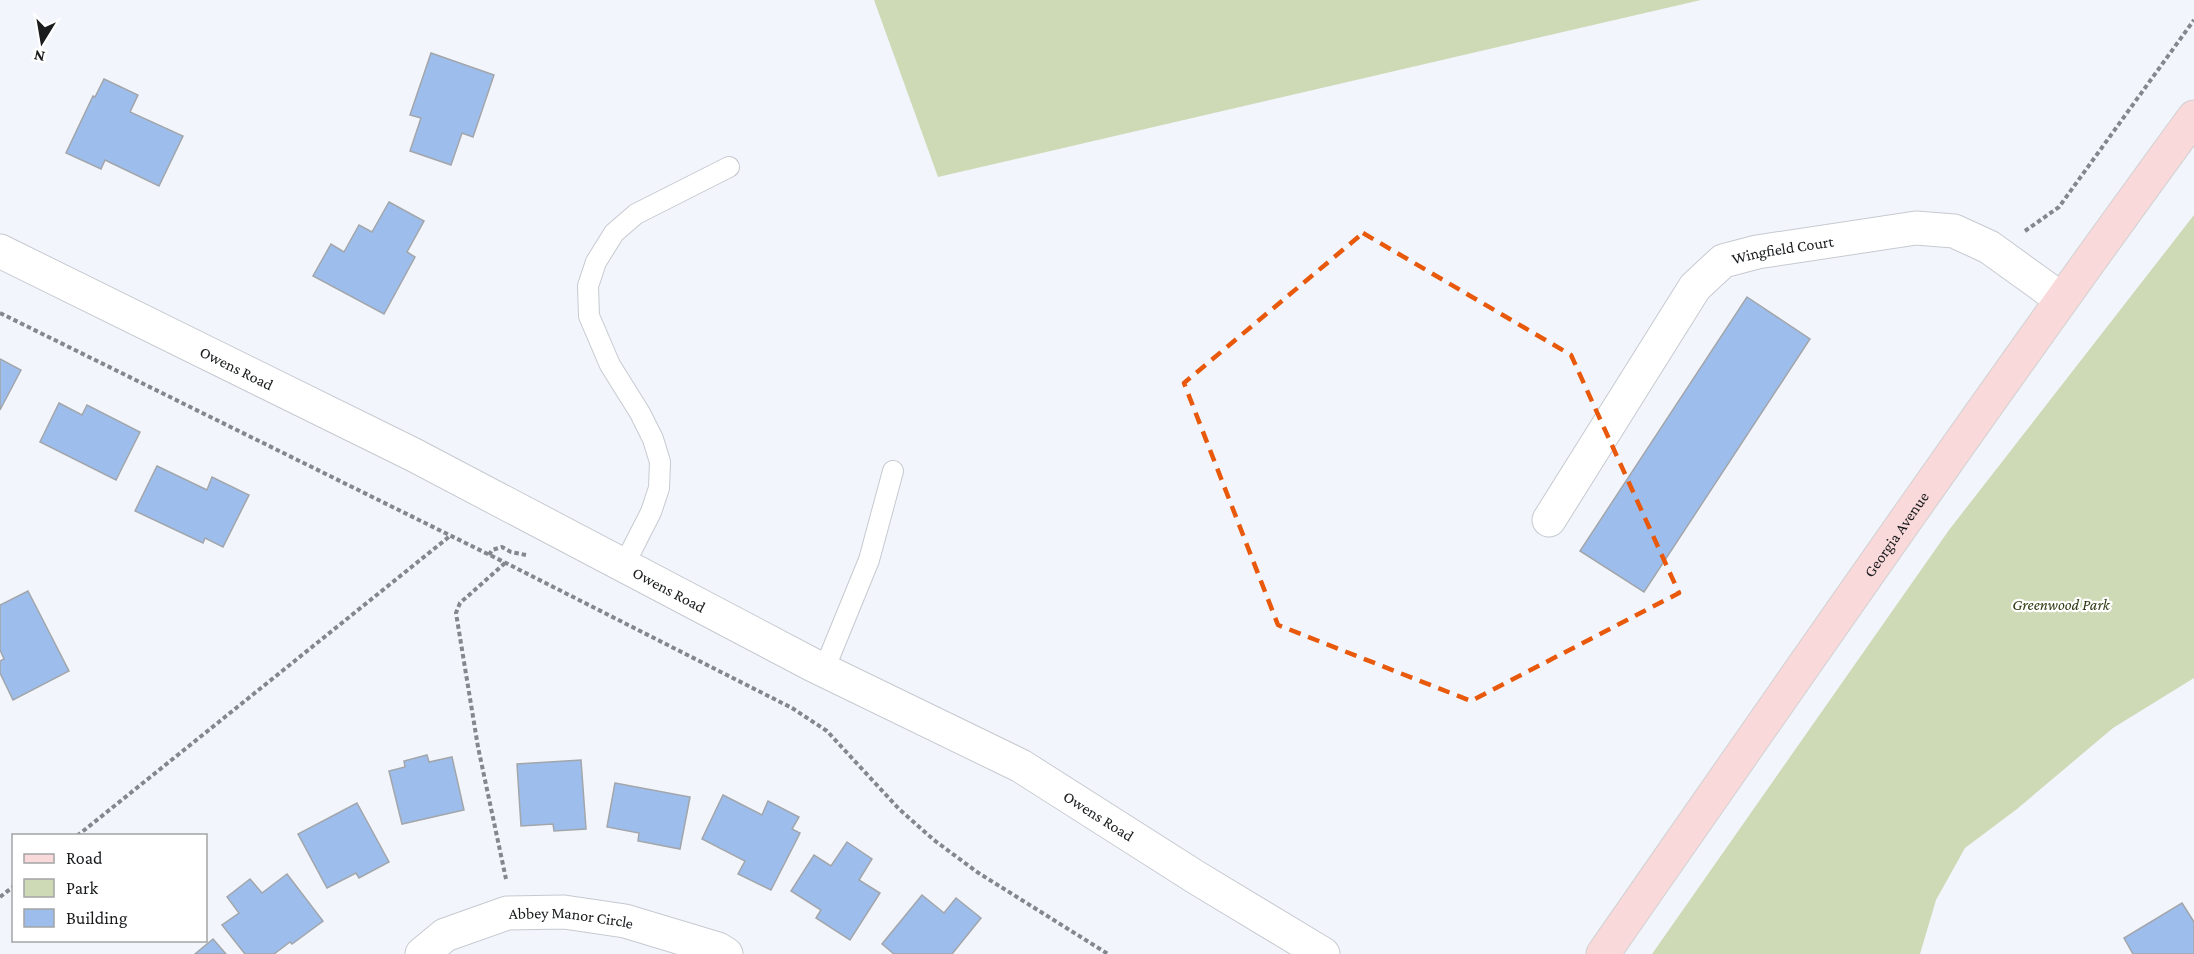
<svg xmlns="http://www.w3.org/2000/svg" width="2194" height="954" viewBox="0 0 2194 954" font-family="'Crimson Pro',serif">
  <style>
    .green { fill: #ced9b6 }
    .building { fill: #9dbeec; stroke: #a2a6ab; stroke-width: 1.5 }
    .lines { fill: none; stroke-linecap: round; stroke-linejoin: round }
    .lane-casing { stroke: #c6cad0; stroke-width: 22 }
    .street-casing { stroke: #c6cad0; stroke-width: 35 }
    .secondary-casing { stroke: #c6cad0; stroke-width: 35 }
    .primary-casing { stroke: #d1d1d2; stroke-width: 35 }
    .path { stroke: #84878b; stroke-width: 4; stroke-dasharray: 4.5 3; stroke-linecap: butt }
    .lane { stroke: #fff; stroke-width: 20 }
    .street { stroke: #fff; stroke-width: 33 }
    .secondary { stroke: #fff; stroke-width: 33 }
    .primary { stroke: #fad9da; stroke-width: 33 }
    .marked { fill: none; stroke: #e8590c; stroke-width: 4.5; stroke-dasharray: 12 8; stroke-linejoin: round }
    .labels { text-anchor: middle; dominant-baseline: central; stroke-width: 4.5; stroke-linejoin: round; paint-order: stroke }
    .street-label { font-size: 16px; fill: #191b1d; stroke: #fff }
    .park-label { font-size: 16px; font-style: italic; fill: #303a12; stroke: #fff }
  </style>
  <rect width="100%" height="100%" fill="#f2f6fc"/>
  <!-- green -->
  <g class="green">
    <polygon points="874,0 1701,0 938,177"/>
    <polygon points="2194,215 2194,678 2113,728 2017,809 1965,848 1936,900 1920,954 1652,954 1949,530"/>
  </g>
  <!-- building -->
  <g class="building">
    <polygon points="431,53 494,75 473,137 462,133 451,165 410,151 421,118 410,115"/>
    <polygon points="104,79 138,95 130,112 183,136 159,186 105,160 101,169 66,153 93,96 95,97"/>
    <polygon points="389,202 424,221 407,252 415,257 384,314 313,276 331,244 344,252 359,225 372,232"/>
    <polygon points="1747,297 1810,339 1644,592 1580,551"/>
    <polygon points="0,359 21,370 0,410"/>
    <polygon points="59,403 82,415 87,405 140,432 116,480 40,442"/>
    <polygon points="157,466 207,490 212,477 249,495 223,547 205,538 203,543 135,511"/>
    <polygon points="28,591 69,671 13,700 0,673 0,661 4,659 0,650 0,605"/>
    <polygon points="427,755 429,762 452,757 464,810 402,824 389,771 405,767 404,761"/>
    <polygon points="581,760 586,829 554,831 553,824 521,826 517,764"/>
    <polygon points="615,783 690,797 680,849 638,841 639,833 607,827"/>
    <polygon points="723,795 762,815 768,801 799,817 792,829 800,833 771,890 738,874 745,861 702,839"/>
    <polygon points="357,803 389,862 359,878 356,873 327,888 298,834"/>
    <polygon points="847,842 872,859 859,880 880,893 850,940 816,918 821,910 791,891 814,855 831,866"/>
    <polygon points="287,874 323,921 292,944 290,942 274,954 245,954 222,925 239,913 227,897 250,879 262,893"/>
    <polygon points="922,895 944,913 956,898 981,918 952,954 894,954 882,944"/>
    <polygon points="2182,903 2194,922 2194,954 2133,954 2124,938"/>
    <polygon points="213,939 226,954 195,954"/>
  </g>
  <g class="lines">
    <defs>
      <g id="lane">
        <polyline points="624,565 651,512 659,488 660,462 653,439 640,413 610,365 589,316 588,286 596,262 614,233 636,214 729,167"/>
        <polyline points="824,670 869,560 893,471"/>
      </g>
      <g id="street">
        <path id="s1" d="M1549 520 1695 287 1723 261 1757 252 1916 228 1954 231 1989 247 2061 299"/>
        <path id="s2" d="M422 954 445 935 507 913 564 912 625 921 718 949 726 954"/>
      </g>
      <g id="secondary">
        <path id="s3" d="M0 251 414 455 813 665 1021 766 1197 878 1323 954"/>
      </g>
      <g id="primary">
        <path id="s4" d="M1603 954C1798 674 1992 393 2194 117"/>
      </g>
    </defs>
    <!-- lane casing -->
    <use href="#lane" class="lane-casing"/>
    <!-- street casing -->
    <use href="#street" class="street-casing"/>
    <!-- secondary casing -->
    <use href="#secondary" class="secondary-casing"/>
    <!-- primary casing -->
    <use href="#primary" class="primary-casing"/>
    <!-- path -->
    <g class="path">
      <polyline points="2025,231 2059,207 2194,20"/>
      <polyline points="0,313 508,564 792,708 827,731 899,809 934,840 977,872 1108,954"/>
      <polyline points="489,555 492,550 502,547 511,552 526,555"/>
      <polyline points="505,563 460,603 456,613 478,747 506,879"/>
      <polyline points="77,836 450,536"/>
      <polyline points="0,897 14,886"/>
    </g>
    <!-- lane -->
    <use href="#lane" class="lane"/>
    <!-- street -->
    <use href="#street" class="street"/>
    <!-- secondary -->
    <use href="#secondary" class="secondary"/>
    <!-- primary -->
    <use href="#primary" class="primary"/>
  </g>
  <!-- marked area -->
  <path class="marked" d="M1363 233 1571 355 1679 593 1471 701 1278 625 1184 383Z"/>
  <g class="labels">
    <!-- street labels -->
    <g class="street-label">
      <text stroke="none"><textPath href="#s1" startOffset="374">Wingfield Court</textPath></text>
      <text stroke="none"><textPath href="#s3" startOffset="264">Owens Road</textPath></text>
      <text stroke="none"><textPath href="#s4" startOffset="512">Georgia Avenue</textPath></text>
      <text stroke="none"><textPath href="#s3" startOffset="750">Owens Road</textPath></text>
      <text stroke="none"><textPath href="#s3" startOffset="1236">Owens Road</textPath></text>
      <text stroke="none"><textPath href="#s2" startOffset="160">Abbey Manor Circle</textPath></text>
    </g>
    <!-- park labels -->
    <g class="park-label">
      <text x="2061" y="604">Greenwood Park</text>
    </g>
  </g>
  <!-- legend -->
  <rect x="12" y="834" width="195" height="108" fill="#ffffff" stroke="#a3a4a5" stroke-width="1.5"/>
  <rect x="24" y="854" width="30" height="9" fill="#fad9da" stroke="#a3a4a5" stroke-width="1.5"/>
  <text x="66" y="864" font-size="18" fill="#191b1d">Road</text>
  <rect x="24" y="879" width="30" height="18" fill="#ced9b6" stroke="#a3a4a5" stroke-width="1.5"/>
  <text x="66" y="894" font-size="18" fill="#191b1d">Park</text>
  <rect x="24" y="909" width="30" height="18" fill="#9dbeec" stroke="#a3a4a5" stroke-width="1.5"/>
  <text x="66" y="924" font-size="18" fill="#191b1d">Building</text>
  <!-- north arrow -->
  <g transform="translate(42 42) rotate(191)" stroke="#ffffff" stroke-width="4.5" paint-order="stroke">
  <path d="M0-4.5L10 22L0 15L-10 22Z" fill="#191b1d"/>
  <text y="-9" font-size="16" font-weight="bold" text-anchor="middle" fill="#191b1d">N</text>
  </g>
</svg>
